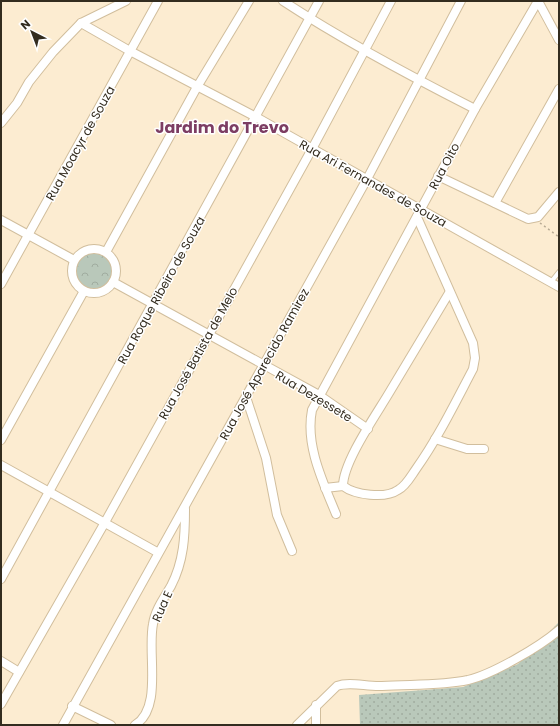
<svg xmlns="http://www.w3.org/2000/svg" width="560" height="726" viewBox="0 0 560 726" font-family="Poppins,sans-serif">
  <style>
    .grass { fill: url(#grass-dots) }
    .park { fill: url(#park-crowns) }
    .lines { fill: none; stroke-linecap: round; stroke-linejoin: round }
    .service-casing { stroke: #d1be9d; stroke-width: 6 }
    .minor-casing { stroke: #d1be9d; stroke-width: 10 }
    .path { stroke: #b8ab94; stroke-width: 1.5; stroke-dasharray: 2 3; stroke-linecap: butt }
    .service { stroke: #fff; stroke-width: 4 }
    .minor { stroke: #fff; stroke-width: 8 }
    .labels { text-anchor: middle; dominant-baseline: central; stroke-width: 3; stroke-linejoin: round; paint-order: stroke }
    .street-label { font-size: 12px; fill: #332c1f; stroke: #fff }
    .district-label { font-size: 16px; font-weight: bold; fill: #7c3d63; stroke: #fff }
  </style>
  <defs>
    <pattern id="grass-dots" width="8" height="8" patternUnits="userSpaceOnUse"><rect width="8" height="8" fill="#b9c8ba"/><path d="M2 2h.1M6 6h.1" fill="none" stroke="#a0ac9f" stroke-width="1.8" stroke-linecap="round"/></pattern>
    <pattern id="park-crowns" width="20" height="18" patternUnits="userSpaceOnUse"><rect width="20" height="18" fill="#b9c8ba"/><path d="M2 6a3 3 0 1 1 6 0M12 15a3 3 0 1 1 6 0" fill="none" stroke="#a0ac9f"/></pattern>
  </defs>
  <rect width="100%" height="100%" fill="#fcecd1"/>
  <!-- grass -->
  <polygon class="grass" points="559,622 559,725 360,725 359,695 463,687 518,664"/>
  <!-- park -->
  <circle class="park" cx="94" cy="271" r="21"/>
  <g class="lines">
    <defs>
      <polyline id="service" points="551,282 559,272"/>
      <g id="minor">
        <path d="M283 1C344 41 410 76 475 109"/>
        <polyline points="538,1 559,40"/>
        <polyline points="81,23 130,51 256,117 559,287"/>
        <polyline points="1,123 17,103 29,82 53,52 81,23 126,1"/>
        <polyline points="438,176 528,219 538,217 559,192"/>
        <polyline points="495,203 559,89"/>
        <polyline points="1,220 74,260"/>
        <circle cx="94" cy="271" r="22"/>
        <polyline points="106,252 197,87 249,1"/>
        <polyline points="113,282 319,395 368,429"/>
        <polyline points="1,284 158,1"/>
        <polyline points="246,397 266,458 277,515 292,551"/>
        <polyline points="435,439 467,449 484,449"/>
        <polyline points="1,440 84,291"/>
        <polyline points="1,465 157,552"/>
        <path d="M343 486C343 462 376 415 389 393 409 360 429 326 449 293"/>
        <path d="M325 488 343 486C355 495 385 499 398 490 406 486 411 476 416 469 438 438 455 403 473 369L475 358 473 343 417 217"/>
        <path d="M336 514C323 482 305 445 312 410L475 109 538 1"/>
        <polyline points="1,579 319,1"/>
        <polyline points="1,661 19,672"/>
        <polyline points="1,704 104,524 312,149 391,1"/>
        <polyline points="316,705 316,725"/>
        <polyline points="72,706 111,725"/>
        <polyline points="63,725 367,179 461,1"/>
        <path d="M135 725C163 708 147 653 153 624 155 610 164 598 171 586 184 561 185 536 185 509"/>
        <path d="M297 725 337 686C350 681 367 687 382 686 410 684 440 686 468 680 493 674 539 647 559 630"/>
      </g>
    </defs>
    <!-- service casing -->
    <use href="#service" class="service-casing"/>
    <!-- minor casing -->
    <use href="#minor" class="minor-casing"/>
    <!-- path -->
    <polyline class="path" points="540,223 559,237"/>
    <!-- service -->
    <use href="#service" class="service"/>
    <!-- minor -->
    <use href="#minor" class="minor"/>
  </g>
  <g class="labels">
    <!-- street labels -->
    <g class="street-label">
      <text transform="translate(80 143) rotate(-61)">Rua Moacyr de Souza</text>
      <text transform="translate(444 166) rotate(-62)">Rua Oito</text>
      <text transform="translate(373 183) rotate(29)">Rua Ari Fernandes de Souza</text>
      <text transform="translate(161 290) rotate(-61)">Rua Roque Ribeiro de Souza</text>
      <text transform="translate(198 353) rotate(-61)">Rua José Batista de Melo</text>
      <text transform="translate(264 364) rotate(-61)">Rua José Aparecido Ramirez</text>
      <text transform="translate(314 396) rotate(31)">Rua Dezessete</text>
      <text transform="translate(162 606) rotate(-66)">Rua E</text>
    </g>
    <!-- district labels -->
    <g class="district-label">
      <text x="222" y="127">Jardim do Trevo</text>
    </g>
  </g>
  <!-- border -->
  <rect width="560" height="726" fill="none" stroke="#332c1f" stroke-width="4"/>
  <!-- north arrow -->
  <g transform="translate(32 32) rotate(318)" stroke="#ffffff" stroke-width="3" paint-order="stroke">
  <path d="M0-3L7 15L0 10L-7 15Z" fill="#332c1f"/>
  <text y="-6" font-size="11" font-weight="bold" text-anchor="middle" fill="#332c1f">N</text>
  </g>
</svg>
